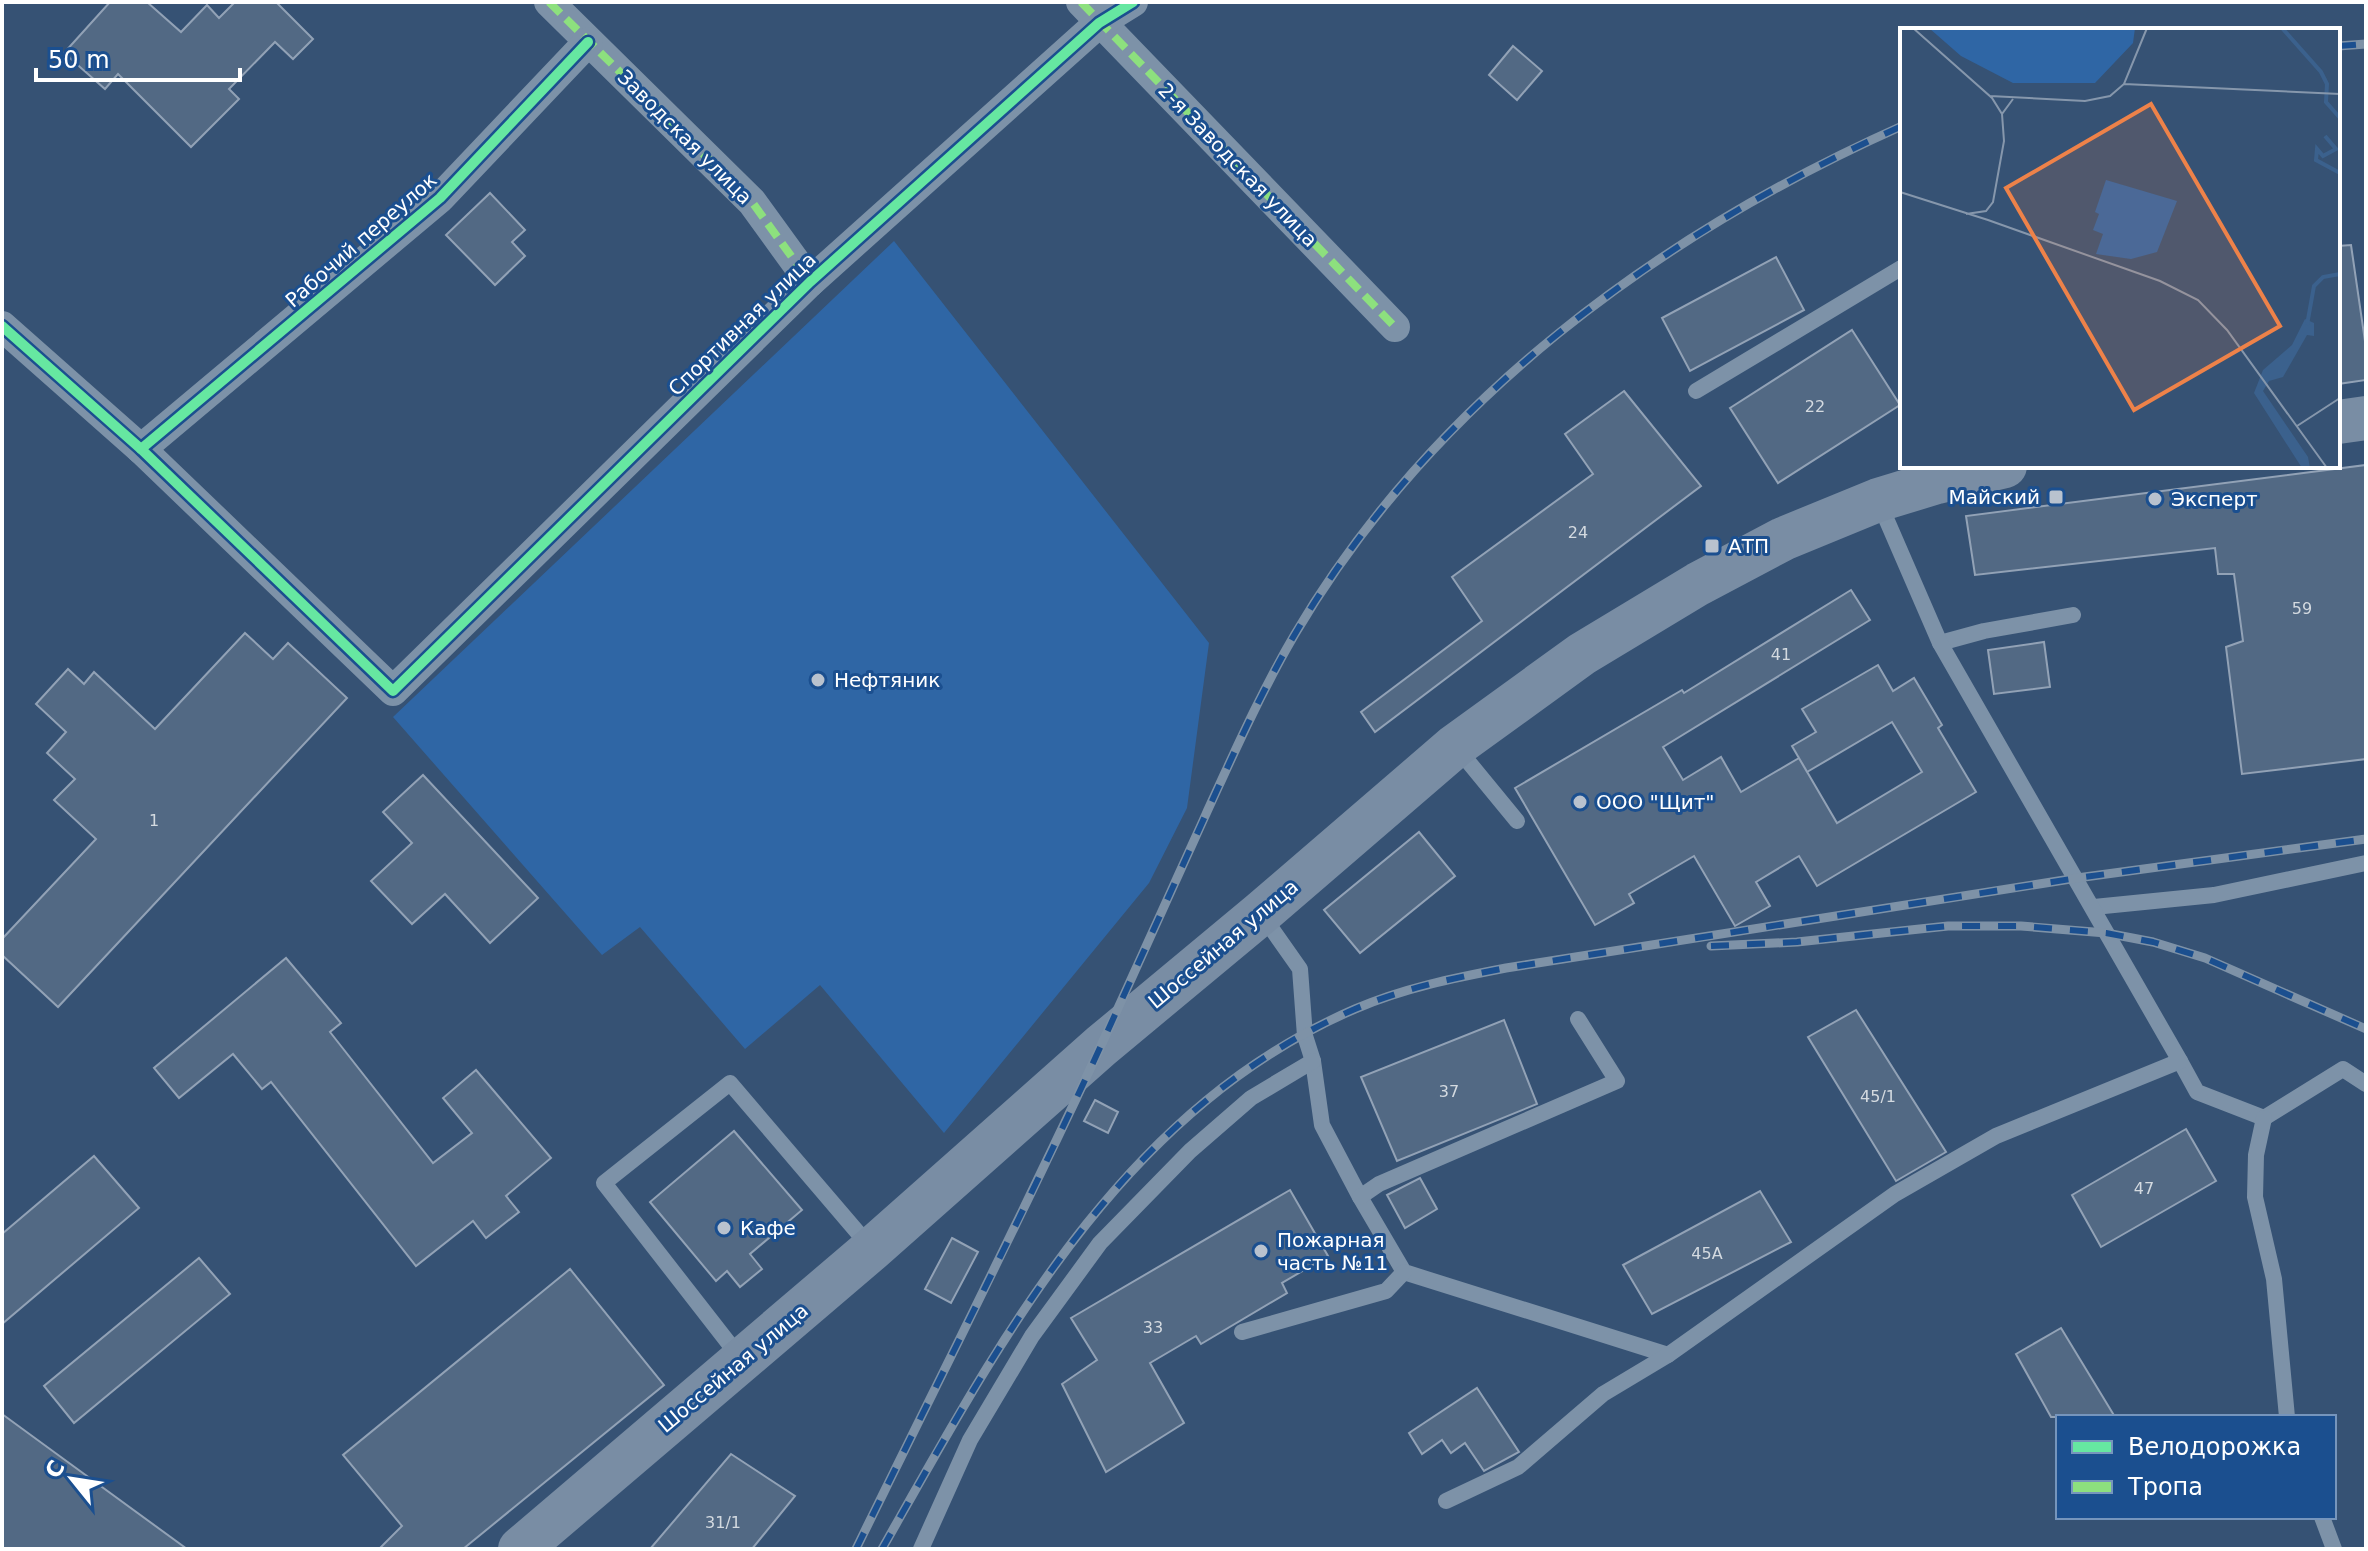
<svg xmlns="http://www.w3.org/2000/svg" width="2368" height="1551" viewBox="0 0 2368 1551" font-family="'DejaVu Sans',sans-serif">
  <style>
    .green { fill: #2f66a5 }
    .building { fill: #526984; stroke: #92a2b6; stroke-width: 2 }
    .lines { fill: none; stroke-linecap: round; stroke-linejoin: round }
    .service { stroke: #7d92a8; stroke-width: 16 }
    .minor { stroke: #7d92a8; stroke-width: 30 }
    .secondary { stroke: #798da4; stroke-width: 44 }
    .rail-casing { stroke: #7e92a7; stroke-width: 9 }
    .rail { stroke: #1b4f8f; stroke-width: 6; stroke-dasharray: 18; stroke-linecap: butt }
    .quiet { stroke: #8de07e; stroke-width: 8; stroke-dasharray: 16 8; stroke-linecap: butt }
    .cycleway-casing { stroke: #1b4f8f; stroke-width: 15 }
    .cycleway { stroke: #66e7a1; stroke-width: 10 }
    .poi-dot { fill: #b9c2ce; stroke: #1b4f8f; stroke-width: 3 }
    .labels { text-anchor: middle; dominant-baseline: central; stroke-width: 6; stroke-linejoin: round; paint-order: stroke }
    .number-label { font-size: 16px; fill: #d4dae0 }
    .street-label { font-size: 20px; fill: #fff; stroke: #1b4f8f }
    .poi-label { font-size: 20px; fill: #fff; stroke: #1b4f8f; text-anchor: start }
    .inset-river { fill: none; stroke: #3b618d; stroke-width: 4 }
    .inset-road { fill: none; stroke: #8697ac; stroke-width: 2 }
    .view { fill: #ee8249; fill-opacity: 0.15; stroke: #ee8249; stroke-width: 4 }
    .inset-edge { fill: none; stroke: #fff; stroke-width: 4 }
  </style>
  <rect width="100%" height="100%" fill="#365274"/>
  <!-- green -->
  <polygon class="green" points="894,241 1209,643 1187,808 1149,883 944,1133 820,985 745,1049 640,927 602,955 393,717"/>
  <!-- building -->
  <g class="building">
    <polygon points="110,2 147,2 181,32 207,5 219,18 235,2 276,2 313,39 293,59 275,42 229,89 239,99 191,147 118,74 105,89 64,53"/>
    <polygon points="1513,46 1542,71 1517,100 1489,75"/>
    <polygon points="490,193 525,230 512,242 525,256 495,285 446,235"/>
    <polygon points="2351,245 2366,348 2366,380 2338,384 2338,246"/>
    <polygon points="1776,257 1804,310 1690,371 1662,318"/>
    <polygon points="1852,330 1900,405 1778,483 1730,408"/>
    <polygon points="1624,391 1701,486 1375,732 1361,712 1482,621 1452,577 1593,474 1565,434"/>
    <polygon points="2366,465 2366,759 2242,774 2226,647 2243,641 2234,574 2218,574 2215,548 1975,575 1966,516"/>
    <polygon points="1851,590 1870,620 1663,747 1683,780 1721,757 1741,792 1799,758 1837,823 1922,772 1892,722 1807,772 1792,746 1816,732 1802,709 1878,665 1893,691 1914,678 1942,725 1938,728 1976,792 1817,886 1799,856 1756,882 1770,906 1735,926 1694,856 1629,894 1634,903 1595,925 1515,788 1682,690 1684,693"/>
    <polygon points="245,633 273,659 288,643 347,698 58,1007 2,955 2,939 96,839 54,800 75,779 47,753 66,732 36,704 68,669 84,684 94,672 155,729"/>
    <polygon points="2044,642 2050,687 1994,694 1988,650"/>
    <polygon points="423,775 538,898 490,943 445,894 412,924 371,881 412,843 383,812"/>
    <polygon points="1419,832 1455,876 1360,953 1324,910"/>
    <polygon points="286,958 341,1023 330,1032 433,1163 472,1133 443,1098 476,1070 551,1158 506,1196 519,1212 486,1238 473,1221 416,1266 271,1082 262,1089 233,1054 179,1098 154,1068"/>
    <polygon points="1856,1010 1946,1152 1896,1181 1808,1037"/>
    <polygon points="1504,1020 1537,1104 1397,1161 1361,1077"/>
    <polygon points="1095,1100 1118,1112 1108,1133 1084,1121"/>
    <polygon points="2186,1129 2216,1181 2101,1247 2072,1195"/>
    <polygon points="734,1131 802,1210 750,1254 762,1269 740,1287 727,1271 716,1281 650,1202"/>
    <polygon points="94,1156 139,1208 2,1324 2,1234"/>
    <polygon points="1420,1178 1437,1209 1405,1228 1387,1195"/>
    <polygon points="1290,1190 1328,1256 1282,1283 1287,1293 1201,1344 1196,1336 1150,1363 1184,1423 1106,1472 1062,1384 1097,1360 1071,1318"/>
    <polygon points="1760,1191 1791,1242 1652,1314 1623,1265"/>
    <polygon points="952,1238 978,1252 951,1303 925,1289"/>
    <polygon points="199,1258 230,1294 74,1423 44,1386"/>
    <polygon points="570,1269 664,1385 463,1549 379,1549 402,1526 343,1455"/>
    <polygon points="2061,1328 2115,1417 2051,1417 2016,1354"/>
    <polygon points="1477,1388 1519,1452 1484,1471 1465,1443 1451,1453 1442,1440 1422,1454 1409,1433"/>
    <polygon points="2,1414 54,1452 187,1549 2,1549"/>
    <polygon points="731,1454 795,1496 752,1549 650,1549"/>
  </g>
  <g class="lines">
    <!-- service -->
    <g class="service">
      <polyline points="1696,391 1901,268 1902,271"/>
      <polyline points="1940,643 1984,631 2073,615"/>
      <polyline points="1457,748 1517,821"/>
      <polyline points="2094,907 2214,895 2366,863"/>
      <polyline points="1262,915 1300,969 1305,1036 1313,1061 1322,1125 1360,1197 1404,1272 1668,1355"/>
      <polyline points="2180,1061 2197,1092 2264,1118 2343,1069 2366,1084"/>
      <polyline points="2264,1118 2256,1155 2255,1197 2274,1279 2287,1417"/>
      <polyline points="1360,1197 1379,1184 1617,1081 1578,1019"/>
      <polyline points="1242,1332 1386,1291 1404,1272"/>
      <polyline points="741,1359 604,1183 730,1083 871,1248"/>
      <polyline points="1446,1501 1518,1467 1603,1394 1668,1355 1895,1194 1996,1136 2180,1061 1940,643 1878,500"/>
      <polyline points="2322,1517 2334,1549"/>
      <polyline points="921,1549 970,1440 1032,1336 1100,1243 1190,1151 1251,1098 1313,1061"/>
    </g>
    <!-- minor -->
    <g class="minor">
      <polyline points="549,2 752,202 810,282"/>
      <polyline points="1081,2 1395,327"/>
      <polyline points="2,326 141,449 393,691 810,282 1099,23 1133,2"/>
      <polyline points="141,449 440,198 588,42"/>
    </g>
    <!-- secondary -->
    <g class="secondary">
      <polyline points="2338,422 2366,418"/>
      <polyline points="520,1549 872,1249 1101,1046 1261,913 1455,746 1582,654 1698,584 1783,539 1878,500 1937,482 2005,466"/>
    </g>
    <defs>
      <g id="rail">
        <polyline points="2338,46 2366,44"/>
        <polyline points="1711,946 1797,942 1948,926 2021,926 2106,933 2153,942 2205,958 2366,1029"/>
        <path d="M856 1549C939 1379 1025 1211 1104 1039 1138 964 1172 889 1206 814 1234 753 1261 692 1295 634 1433 400 1658 235 1902 126"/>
        <path d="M882 1549C1001 1339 1121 1110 1355 1009 1404 988 1454 978 1506 968L2077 878 2366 839"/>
      </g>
    </defs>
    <!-- rail casing -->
    <use href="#rail" class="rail-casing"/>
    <!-- rail -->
    <use href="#rail" class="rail"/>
    <!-- quiet -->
    <g class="quiet">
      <polyline points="549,2 752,202 810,282"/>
      <polyline points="1081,2 1395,327"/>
    </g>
    <defs>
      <g id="cycleway">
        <polyline points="2,326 141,449 393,691 810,282 1099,23 1133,2"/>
        <polyline points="141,449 440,198 588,42"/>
      </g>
    </defs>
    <!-- cycleway casing -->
    <use href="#cycleway" class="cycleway-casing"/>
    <!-- cycleway -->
    <use href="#cycleway" class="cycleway"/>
  </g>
  <!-- markers -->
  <g class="poi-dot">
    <rect x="2048" y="489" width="16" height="16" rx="4"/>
    <circle cx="2155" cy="499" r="8"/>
    <rect x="1704" y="538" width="16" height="16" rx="4"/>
    <circle cx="818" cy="680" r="8"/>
    <circle cx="1580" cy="802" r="8"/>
    <circle cx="724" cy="1228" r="8"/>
    <circle cx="1261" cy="1251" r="8"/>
  </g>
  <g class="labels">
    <!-- number labels -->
    <g class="number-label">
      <text x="1815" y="406">22</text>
      <text x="1578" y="532">24</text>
      <text x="2302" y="608">59</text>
      <text x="1781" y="654">41</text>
      <text x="154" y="820">1</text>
      <text x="1449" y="1091">37</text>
      <text x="1878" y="1096">45/1</text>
      <text x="2144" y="1188">47</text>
      <text x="1707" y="1253">45А</text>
      <text x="1153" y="1327">33</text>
      <text x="723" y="1522">31/1</text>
    </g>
    <!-- street labels -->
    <g class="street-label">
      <text transform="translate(685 137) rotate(45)">Заводская улица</text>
      <text transform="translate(1238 165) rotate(46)">2-я Заводская улица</text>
      <text transform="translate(361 240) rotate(-41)">Рабочий переулок</text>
      <text transform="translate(742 324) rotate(-44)">Спортивная улица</text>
      <text transform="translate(1223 944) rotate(-40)">Шоссейная улица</text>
      <text transform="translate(733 1368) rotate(-40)">Шоссейная улица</text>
    </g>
    <!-- poi labels -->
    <g class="poi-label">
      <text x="2040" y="497" text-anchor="end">Майский</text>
      <text x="2171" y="499">Эксперт</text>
      <text x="1728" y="546">АТП</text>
      <text x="834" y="680">Нефтяник</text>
      <text x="1596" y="802">ООО "Щит"</text>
      <text x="740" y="1228">Кафе</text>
      <text x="1277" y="1240">Пожарная<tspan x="1277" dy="23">часть №11</tspan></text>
    </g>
  </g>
  <!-- overview -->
  <g transform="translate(1900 28)">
    <rect width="440" height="440" fill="#365274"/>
    <path d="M29 0H235L233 15 195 55H113L61 28ZM206 152 277 173 257 224 231 231 196 226 203 206 193 202 199 186 195 184Z" fill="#2f66a5"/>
    <path d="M405 291 414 295V308L407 307 383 349 369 353 363 363 408 429 410 440H402L354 365 363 342 392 317Z" fill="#3b618d"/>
    <path class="inset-river" d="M382 0 421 44 427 56 426 74 440 90M425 108 436 121 423 128 417 121 416 132 440 145M407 297 414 258 423 249 440 246"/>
    <path class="inset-road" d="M13 0 92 70 102 86M224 56 440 66M90 68 185 73 210 68 224 56 247 0M0 164 88 192M66 186 86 183 93 174 104 113 102 86 113 71M88 192 260 253 298 272 327 302 427 440M397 398 440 370"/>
    <path class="view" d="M251 76 380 298 234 382 106 160Z"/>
    <rect width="440" height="440" class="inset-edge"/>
  </g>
  <!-- border -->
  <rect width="2368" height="1551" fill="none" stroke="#ffffff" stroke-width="8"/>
  <!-- legend -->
  <rect x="2056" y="1415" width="280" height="104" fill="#1b4f8f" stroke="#7695bc" stroke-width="2"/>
  <rect x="2072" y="1441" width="40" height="12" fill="#66e7a1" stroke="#7695bc" stroke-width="2"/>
  <text x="2128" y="1455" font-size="24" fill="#ffffff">Велодорожка</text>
  <rect x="2072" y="1481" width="40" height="12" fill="#8de07e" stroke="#7695bc" stroke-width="2"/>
  <text x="2128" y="1495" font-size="24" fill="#ffffff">Тропа</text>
  <!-- north arrow -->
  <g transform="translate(72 1479) rotate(300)" stroke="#1b4f8f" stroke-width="6" paint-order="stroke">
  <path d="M0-6L14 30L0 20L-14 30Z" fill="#ffffff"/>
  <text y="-12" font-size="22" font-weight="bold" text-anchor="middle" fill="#ffffff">С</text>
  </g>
  <!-- scale -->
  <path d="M36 68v12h204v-12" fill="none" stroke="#ffffff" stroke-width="4"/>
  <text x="48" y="68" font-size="24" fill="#ffffff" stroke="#1b4f8f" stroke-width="6" paint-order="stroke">50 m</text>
</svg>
